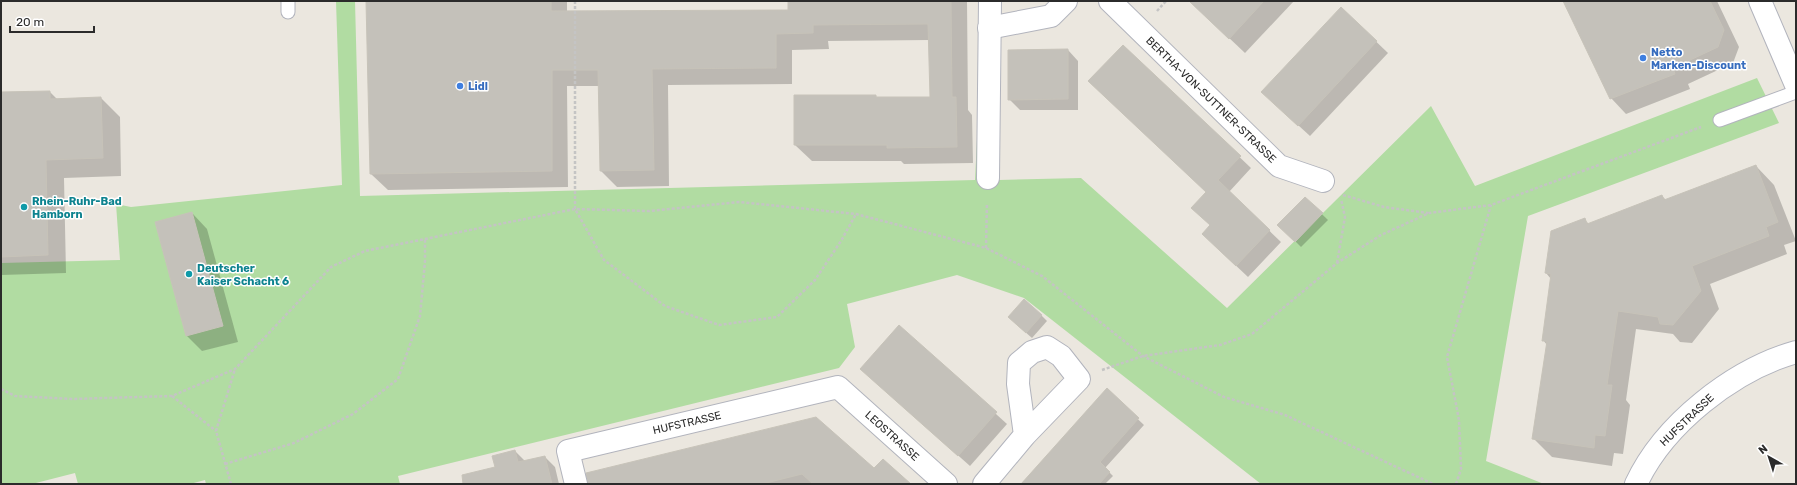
<svg xmlns="http://www.w3.org/2000/svg" width="1797" height="485" viewBox="0 0 1797 485" font-family="Rubik,sans-serif">
  <style>
    .green { fill: #b1dca2 }
    .shadow { fill: #0003 }
    .building { fill: #c4c1ba; stroke: #c7c3b9 }
    .lines { fill: none; stroke-linecap: round; stroke-linejoin: round }
    .service-casing { stroke: #b2b4bd; stroke-width: 15 }
    .minor-casing { stroke: #b2b4bd; stroke-width: 24 }
    .path { stroke: #c4c4c4; stroke-width: 2.5; stroke-dasharray: 3 2; stroke-linecap: butt }
    .service { stroke: #fff; stroke-width: 13 }
    .minor { stroke: #fff; stroke-width: 22 }
    .shop-dot { fill: #3f7fe0; stroke: #fff; stroke-width: 1.5 }
    .culture-dot { fill: #0f9aa8; stroke: #fff; stroke-width: 1.5 }
    .labels { text-anchor: middle; dominant-baseline: central; stroke-width: 3; stroke-linejoin: round; paint-order: stroke }
    .shop-label { font-size: 11px; font-weight: bold; fill: #366cbe; stroke: #fff; text-anchor: start }
    .street-label { font-size: 11px; fill: #2b2b2b; stroke: #fff }
    .culture-label { font-size: 11px; font-weight: bold; fill: #0d838f; stroke: #fff; text-anchor: start }
  </style>
  <rect width="100%" height="100%" fill="#ebe7df"/>
  <!-- green -->
  <polygon class="green" points="336,1 355,1 360,196 975,180 978,120 999,119 999,180 1081,178 1227,308 1431,106 1475,186 1757,78 1779,123 1528,216 1486,461 1544,484 1261,484 1024,298 957,275 847,304 855,347 839,368 398,476 400,484 206,484 205,480 190,484 78,484 75,473 32,484 1,484 1,263 120,260 116,204 131,207 342,185"/>
  <!-- shadow -->
  <g class="shadow">
    <polygon points="367,1 567,1 567,12 789,11 789,1 967,1 968,110 972,115 973,163 904,164 901,161 812,161 795,145 876,96 877,98 931,98 930,40 828,41 829,49 792,50 792,84 668,85 669,186 617,187 601,171 599,86 567,86 568,187 388,190 371,174"/>
    <polygon points="1190,1 1294,1 1245,53"/>
    <polygon points="1564,1 1717,1 1739,47 1733,63 1688,84 1690,89 1626,114 1611,98"/>
    <polygon points="1341,8 1388,53 1310,136 1274,103"/>
    <polygon points="1123,46 1251,168 1229,192 1281,242 1248,277 1214,245 1207,193"/>
    <polygon points="1068,50 1078,61 1078,110 1020,110 1009,99"/>
    <polygon points="50,92 57,99 101,98 120,117 121,176 64,178 66,273 1,275 1,93"/>
    <polygon points="1756,166 1774,185 1796,241 1784,245 1787,254 1710,284 1719,309 1692,343 1680,342 1673,334 1636,329 1626,400 1630,405 1623,454 1614,453 1612,466 1552,457 1533,438 1547,345 1543,340 1551,279 1546,273 1584,219 1589,224 1662,196 1666,200"/>
    <polygon points="1305,198 1328,220 1301,247 1279,225"/>
    <polygon points="192,213 207,229 238,342 202,351 187,336 156,223"/>
    <polygon points="1041,315 1047,321 1032,338 1015,323"/>
    <polygon points="899,326 1007,424 970,466 861,369"/>
    <polygon points="1107,390 1144,425 1105,468 1113,476 1105,484 1023,484"/>
    <polygon points="515,451 525,461 545,457 555,467 559,484 493,484 496,468"/>
    <polygon points="875,470 910,484 606,484"/>
  </g>
  <!-- building -->
  <g class="building">
    <polygon points="366,1 551,1 551,11 788,10 788,1 951,1 952,97 956,97 957,147 887,148 887,145 794,145 794,95 876,95 876,97 930,97 928,24 813,25 813,33 776,34 776,68 652,69 654,170 600,171 598,70 552,70 552,171 370,174"/>
    <polygon points="1189,1 1264,1 1229,39"/>
    <polygon points="1563,1 1710,1 1724,30 1718,47 1673,68 1675,74 1610,99"/>
    <polygon points="1341,7 1377,41 1298,126 1261,92"/>
    <polygon points="1123,45 1241,156 1218,180 1270,230 1236,266 1202,234 1210,225 1191,208 1206,192 1088,81"/>
    <polygon points="1068,49 1068,99 1008,100 1008,50"/>
    <polygon points="50,91 50,99 101,97 103,158 46,160 48,255 1,257 1,92"/>
    <polygon points="1756,165 1778,222 1766,227 1769,236 1692,266 1701,291 1673,325 1660,324 1658,317 1618,311 1607,385 1612,385 1605,436 1595,435 1594,448 1532,439 1547,341 1542,341 1551,274 1545,273 1551,231 1585,218 1587,224 1662,195 1664,200"/>
    <polygon points="1305,197 1323,213 1295,242 1277,225"/>
    <polygon points="192,212 223,326 186,336 155,222"/>
    <polygon points="1024,299 1042,315 1026,333 1008,317"/>
    <polygon points="899,325 997,412 958,456 860,369"/>
    <polygon points="1107,388 1139,418 1100,462 1110,472 1099,484 1021,484"/>
    <polygon points="816,417 874,468 883,459 911,484 813,484 802,474 762,484 588,484 586,473"/>
    <polygon points="515,450 518,462 545,456 552,484 463,484 462,475 495,467 492,456"/>
  </g>
  <g class="lines">
    <defs>
      <g id="service">
        <polyline points="288,1 288,12"/>
        <polyline points="1720,120 1796,92"/>
      </g>
      <g id="minor">
        <polyline points="1110,1 1279,166 1323,181"/>
        <polyline points="1760,1 1796,85"/>
        <polyline points="989,28 1051,16 1066,1"/>
        <polyline points="988,178 990,1"/>
        <polyline points="576,484 568,451 838,387 946,484"/>
        <polyline points="984,484 1025,435 1079,379 1061,356 1047,347 1032,352 1019,363 1018,384 1025,435"/>
        <path d="M1636 484C1664 424 1733 370 1796 352"/>
      </g>
    </defs>
    <!-- service casing -->
    <use href="#service" class="service-casing"/>
    <!-- minor casing -->
    <use href="#minor" class="minor-casing"/>
    <!-- path -->
    <g class="path">
      <polyline points="575,1 575,209 604,260 665,306 719,325 777,317 815,280 841,241 856,214"/>
      <polyline points="1157,11 1166,1"/>
      <polyline points="1343,195 1384,207 1428,213"/>
      <polyline points="986,248 987,203"/>
      <polyline points="1337,263 1345,217 1341,199"/>
      <polyline points="1102,370 1143,356 1220,345 1252,334 1337,263 1381,235 1429,213 1491,205 1701,127"/>
      <polyline points="1,389 15,396 72,399 172,396 235,369 331,267 365,251 575,209 649,211 740,202 856,214 986,248 1042,276 1143,356 1224,397 1285,415 1433,484"/>
      <polyline points="172,396 216,431"/>
      <polyline points="225,464 294,443 353,414 398,379 420,316 425,261 425,239"/>
      <polyline points="231,484 216,431 235,369"/>
      <polyline points="1456,484 1461,469 1459,420 1447,357 1491,205"/>
    </g>
    <!-- service -->
    <use href="#service" class="service"/>
    <!-- minor -->
    <use href="#minor" class="minor"/>
  </g>
  <!-- markers -->
  <g class="shop-dot">
    <circle cx="1643" cy="58" r="4"/>
    <circle cx="460" cy="86" r="4"/>
  </g>
  <g class="culture-dot">
    <circle cx="24" cy="207" r="4"/>
    <circle cx="189" cy="274" r="4"/>
  </g>
  <g class="labels">
    <!-- shop labels -->
    <g class="shop-label">
      <text x="1651" y="52">Netto<tspan x="1651" dy="13">Marken-Discount</tspan></text>
      <text x="468" y="86">Lidl</text>
    </g>
    <!-- street labels -->
    <g class="street-label">
      <text transform="translate(1211 100) rotate(44)">BERTHA-VON-SUTTNER-STRASSE</text>
      <text transform="translate(1687 420) rotate(-44)">HUFSTRASSE</text>
      <text transform="translate(687 423) rotate(-13)">HUFSTRASSE</text>
      <text transform="translate(892 436) rotate(42)">LEOSTRASSE</text>
    </g>
    <!-- culture labels -->
    <g class="culture-label">
      <text x="32" y="201">Rhein-Ruhr-Bad<tspan x="32" dy="13">Hamborn</tspan></text>
      <text x="197" y="268">Deutscher<tspan x="197" dy="13">Kaiser Schacht 6</tspan></text>
    </g>
  </g>
  <!-- border -->
  <rect width="1797" height="485" fill="none" stroke="#2b2b2b" stroke-width="4"/>
  <!-- north arrow -->
  <g transform="translate(1769 457) rotate(321)" stroke="#ffffff" stroke-width="3" paint-order="stroke">
  <path d="M0-3L7 15L0 10L-7 15Z" fill="#2b2b2b"/>
  <text y="-6" font-size="11" font-weight="bold" text-anchor="middle" fill="#2b2b2b">N</text>
  </g>
  <!-- scale -->
  <path d="M10 26v6h84v-6" fill="none" stroke="#2b2b2b" stroke-width="2"/>
  <text x="16" y="26" font-size="12" fill="#2b2b2b" stroke="#ffffff" stroke-width="3" paint-order="stroke">20 m</text>
</svg>
